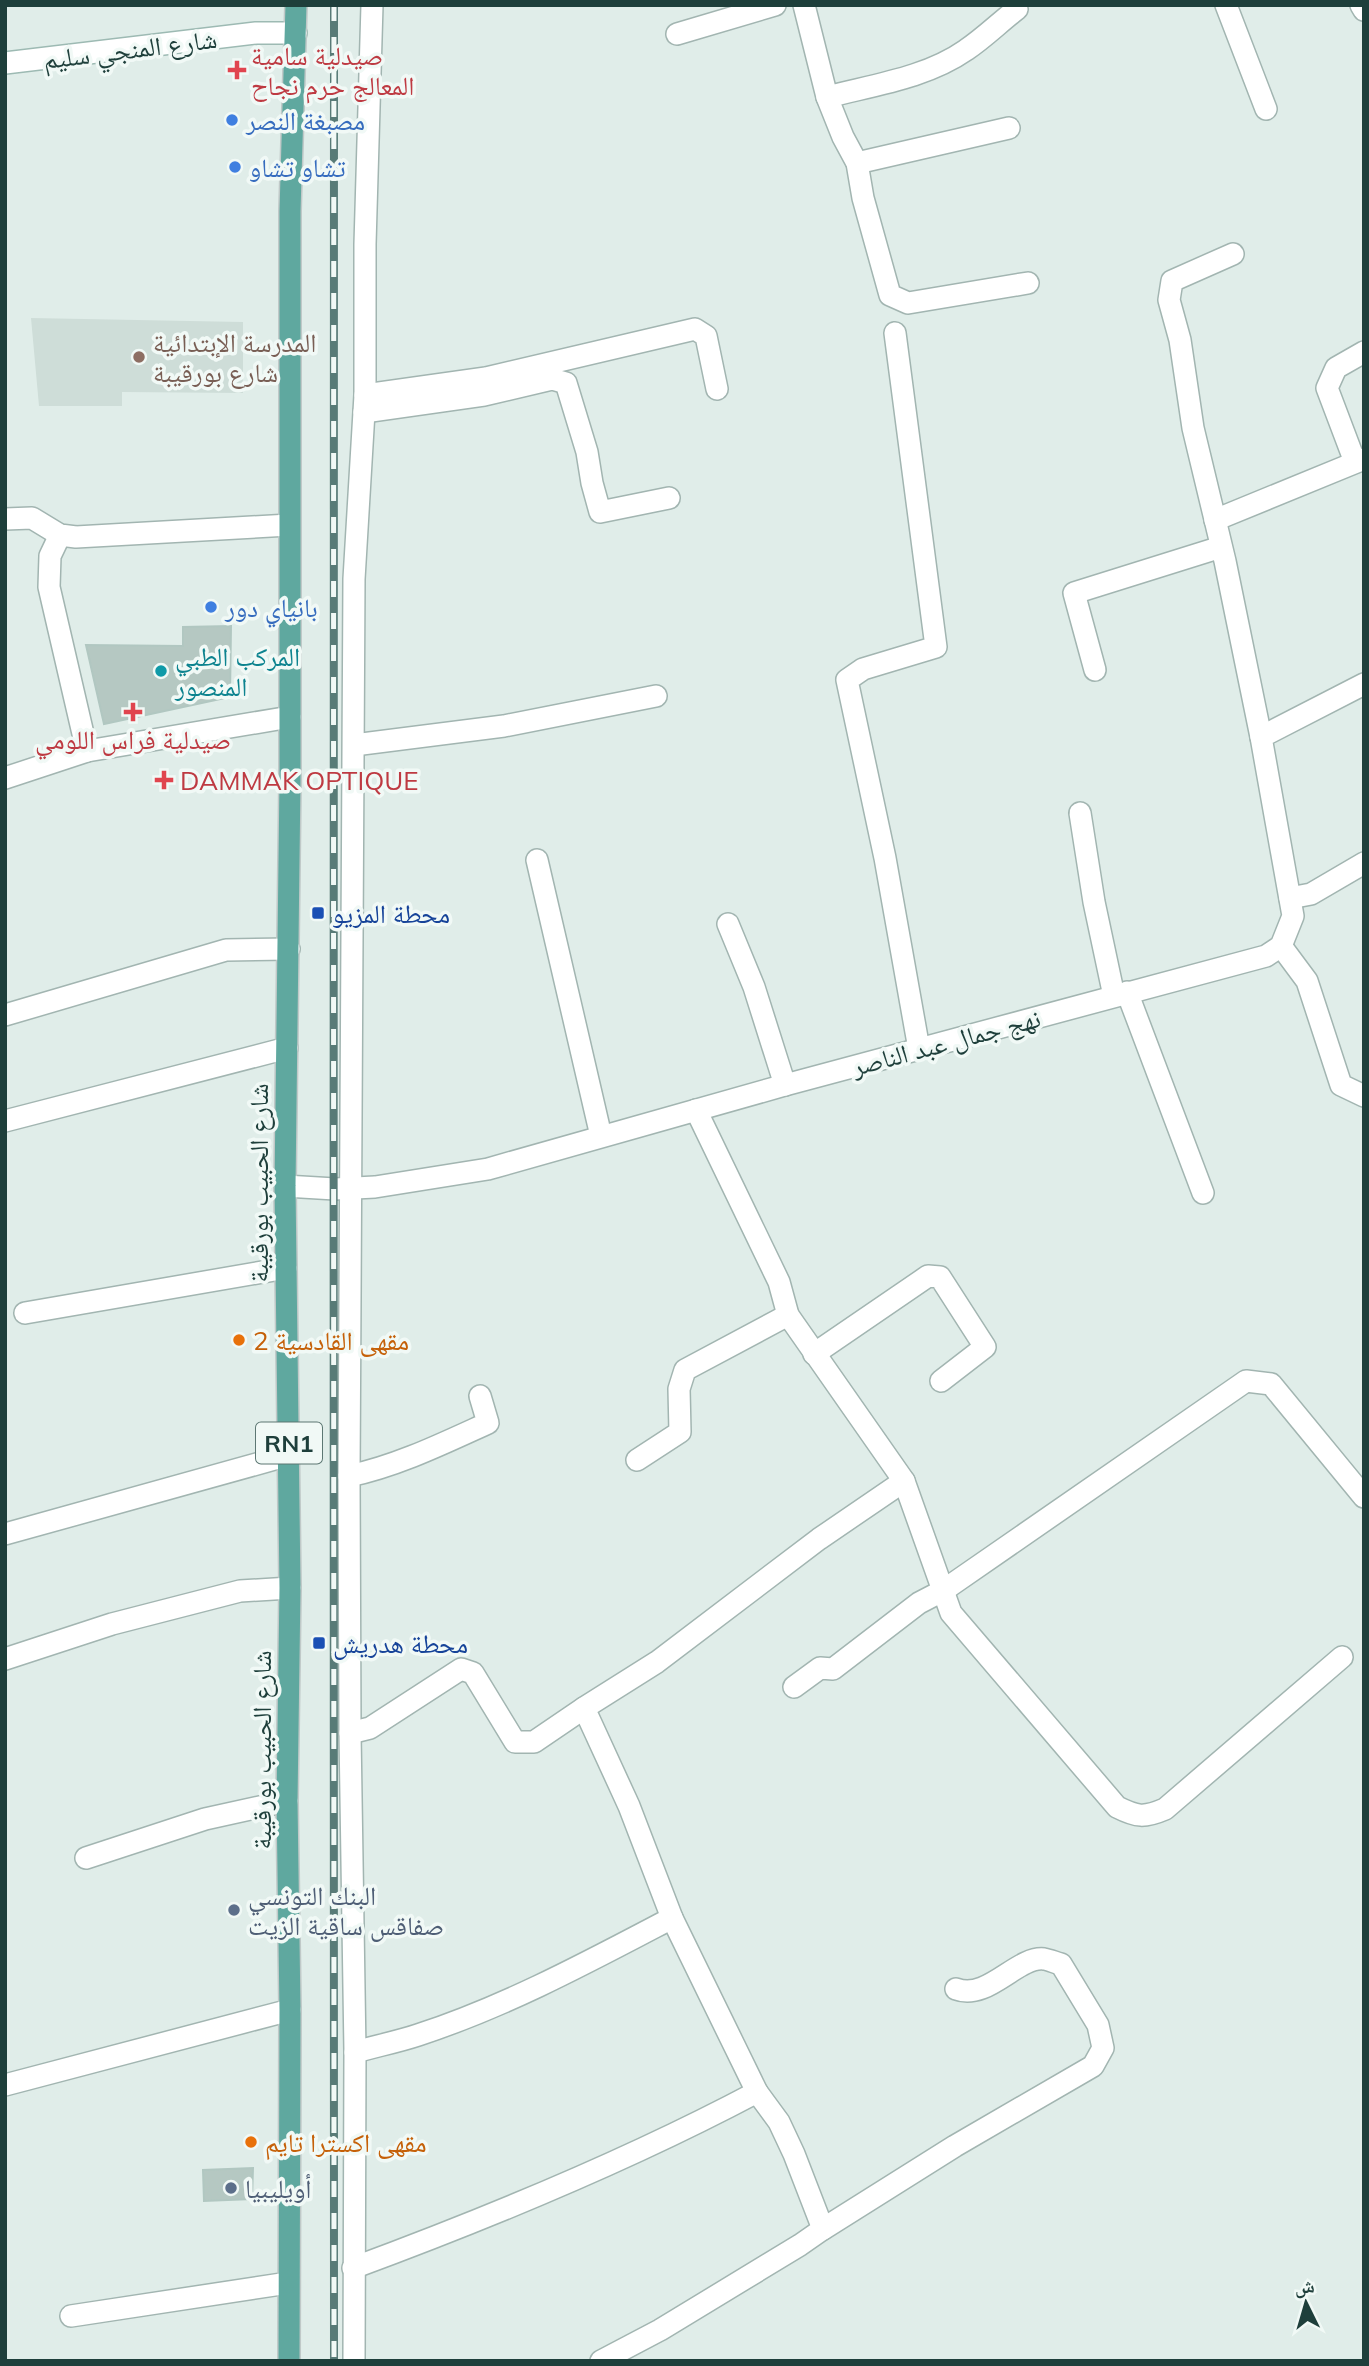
<svg xmlns="http://www.w3.org/2000/svg" width="1369" height="2366" viewBox="0 0 1369 2366" font-family="Mulish,'Noto Naskh Arabic',sans-serif">
  <style>
    .built { fill: #ceddd8 }
    .building { fill: #b5c8c2; stroke: #b1c7c1; stroke-width: 2 }
    .lines { fill: none; stroke-linecap: round; stroke-linejoin: round }
    .street-casing { stroke: #a2b5b1; stroke-width: 24 }
    .secondary-casing { stroke: #9dbab3; stroke-width: 24 }
    .primary-casing { stroke: #c0c9c8; stroke-width: 24 }
    .street { stroke: #fff; stroke-width: 21 }
    .secondary { stroke: #fff; stroke-width: 21 }
    .primary { stroke: #5fa89f; stroke-width: 21 }
    .rail-casing { stroke: #587b77; stroke-width: 8 }
    .rail { stroke: #f1f9f6; stroke-width: 5; stroke-dasharray: 16; stroke-linecap: butt }
    .health-dot { fill: #e0444e; stroke: #f1f9f6; stroke-width: 2.5 }
    .shop-dot { fill: #3f7fe0; stroke: #f1f9f6; stroke-width: 2.5 }
    .education-dot { fill: #8d6e63; stroke: #f1f9f6; stroke-width: 2.5 }
    .culture-dot { fill: #0f9aa8; stroke: #f1f9f6; stroke-width: 2.5 }
    .transit-dot { fill: #1a4fb4; stroke: #f1f9f6; stroke-width: 2.5 }
    .food-dot { fill: #e8710a; stroke: #f1f9f6; stroke-width: 2.5 }
    .service-dot { fill: #5c6f8a; stroke: #f1f9f6; stroke-width: 2.5 }
    .labels { text-anchor: middle; dominant-baseline: central; stroke-width: 7; stroke-linejoin: round; paint-order: stroke }
    .shield { fill: #f1f9f6; stroke: #5d7773; stroke-width: 2 }
    .shield-label { font-size: 24px; font-weight: bold; fill: #1e3f3b }
    .street-label { font-size: 26px; fill: #1e3f3b; stroke: #f1f9f6 }
    .health-label { font-size: 26px; fill: #be3a42; stroke: #f1f9f6; text-anchor: start }
    .shop-label { font-size: 26px; fill: #366cbe; stroke: #f1f9f6; text-anchor: start }
    .education-label { font-size: 26px; fill: #785e54; stroke: #f1f9f6; text-anchor: start }
    .culture-label { font-size: 26px; fill: #0d838f; stroke: #f1f9f6; text-anchor: start }
    .transit-label { font-size: 26px; fill: #164399; stroke: #f1f9f6; text-anchor: start }
    .food-label { font-size: 26px; fill: #c56008; stroke: #f1f9f6; text-anchor: start }
    .service-label { font-size: 26px; fill: #4e5e75; stroke: #f1f9f6; text-anchor: start }
  </style>
  <rect width="100%" height="100%" fill="#e0ede9"/>
  <!-- built -->
  <polygon class="built" points="31,318 243,322 243,393 122,392 122,406 39,406"/>
  <!-- building -->
  <g class="building">
    <polygon points="231,626 230,697 104,724 86,645 183,646 183,627"/>
    <polygon points="253,2168 252,2199 204,2201 203,2170"/>
  </g>
  <g class="lines">
    <defs>
      <g id="street">
        <polyline points="804,5 827,97 843,137 857,163 863,198 890,295 908,303 1028,283"/>
        <polyline points="1226,5 1266,109"/>
        <polyline points="1361,5 1364,10"/>
        <polyline points="677,34 775,5"/>
        <path d="M827 97C873 85 926 78 966 50 984 38 1000 22 1017 9"/>
        <polyline points="857,163 1009,128"/>
        <polyline points="1233,254 1172,281 1169,300 1180,340 1193,428 1225,561 1261,737"/>
        <polyline points="895,333 936,647 863,669 847,680 885,858 919,1049"/>
        <polyline points="365,395 486,378 695,329 706,336 717,389"/>
        <polyline points="364,412 484,395 552,379 566,383 587,452 592,483 600,512 669,498"/>
        <polyline points="1355,462 1327,388 1336,368 1364,352"/>
        <polyline points="5,519 32,518 60,535 76,537 289,525"/>
        <polyline points="1215,520 1364,459"/>
        <polyline points="60,535 50,556 49,587 87,751"/>
        <polyline points="1095,670 1074,593 1221,547"/>
        <polyline points="354,745 504,726 656,696"/>
        <polyline points="5,778 87,751 290,717"/>
        <polyline points="1080,813 1094,902 1114,996"/>
        <polyline points="537,860 601,1136"/>
        <polyline points="1290,898 1311,894 1364,863"/>
        <polyline points="728,924 754,987 785,1085"/>
        <polyline points="1281,946 1307,981 1341,1085 1364,1096"/>
        <polyline points="1127,992 1203,1193"/>
        <polyline points="5,1015 226,950 289,949"/>
        <path d="M696 1110 779 1282 788 1315 904 1481 951 1613 1117 1807C1137 1817 1144 1818 1165 1809L1342 1657"/>
        <polyline points="5,1121 287,1048"/>
        <polyline points="285,1186 335,1189 375,1187 488,1169 785,1085 1266,956 1281,946 1293,916 1261,737 1364,684"/>
        <polyline points="25,1313 286,1268"/>
        <polyline points="814,1354 928,1276 940,1277 985,1347 941,1381"/>
        <polyline points="637,1460 680,1432 679,1389 685,1370 788,1315"/>
        <path d="M349 1476C397 1466 444 1443 488 1423L480 1396"/>
        <polyline points="5,1534 289,1455"/>
        <polyline points="5,1659 112,1624 240,1591 290,1588"/>
        <polyline points="794,1687 820,1668 833,1669 919,1603 944,1590 1246,1381 1271,1384 1364,1497"/>
        <polyline points="350,1733 370,1728 461,1669 473,1673 515,1742 534,1742 584,1708"/>
        <polyline points="86,1858 205,1819 287,1801"/>
        <polyline points="672,1918 629,1806 584,1708 657,1662 819,1539 904,1481"/>
        <path d="M355 2052C376 2046 397 2042 418 2035 507 2006 590 1961 672 1918L757 2092 779 2122 794 2154 823 2229 800 2245 660 2330 601 2361"/>
        <polyline points="5,2085 290,2010"/>
        <path d="M823 2229 955 2146 1093 2066 1103 2048 1098 2025 1061 1964C1056 1963 1050 1960 1044 1959 1017 1956 988 2001 956 1989"/>
        <path d="M353 2268C491 2217 627 2161 757 2092"/>
        <polyline points="71,2316 288,2283"/>
        <polyline points="354,2361 355,2052 350,1733 349,1476 354,579 365,395 365,244 372,5"/>
      </g>
      <polyline id="secondary" points="5,63 256,33 296,33"/>
      <polyline id="primary" points="289,2361 290,2010 287,1801 290,1588 285,1186 290,780 290,211 296,5"/>
    </defs>
    <!-- street casing -->
    <use href="#street" class="street-casing"/>
    <!-- secondary casing -->
    <use href="#secondary" class="secondary-casing"/>
    <!-- primary casing -->
    <use href="#primary" class="primary-casing"/>
    <!-- street -->
    <use href="#street" class="street"/>
    <!-- secondary -->
    <use href="#secondary" class="secondary"/>
    <!-- primary -->
    <use href="#primary" class="primary"/>
    <defs>
      <path id="rail" d="M334 5C333 790 334 1576 334 2361"/>
    </defs>
    <!-- rail casing -->
    <use href="#rail" class="rail-casing"/>
    <!-- rail -->
    <use href="#rail" class="rail"/>
  </g>
  <!-- markers -->
  <g class="health-dot">
    <path d="M233.5 59.5h7v7h7v7h-7v7h-7v-7h-7v-7h7z"/>
    <path d="M129.5 701.5h7v7h7v7h-7v7h-7v-7h-7v-7h7z"/>
    <path d="M160.5 769.5h7v7h7v7h-7v7h-7v-7h-7v-7h7z"/>
  </g>
  <g class="shop-dot">
    <circle cx="232" cy="120" r="7"/>
    <circle cx="235" cy="167" r="7"/>
    <circle cx="211" cy="607" r="7"/>
  </g>
  <circle class="education-dot" cx="139" cy="357" r="7"/>
  <circle class="culture-dot" cx="161" cy="671" r="7"/>
  <g class="transit-dot">
    <rect x="311" y="906" width="14" height="14" rx="3.5"/>
    <rect x="312" y="1636" width="14" height="14" rx="3.5"/>
  </g>
  <g class="food-dot">
    <circle cx="239" cy="1340" r="7"/>
    <circle cx="251" cy="2142" r="7"/>
  </g>
  <g class="service-dot">
    <circle cx="234" cy="1910" r="7"/>
    <circle cx="231" cy="2188" r="7"/>
  </g>
  <g class="labels">
    <!-- shield labels -->
    <rect class="shield" x="256" y="1422.5" width="66" height="41" rx="5"/>
    <g class="shield-label">
      <text x="289" y="1443">RN1</text>
    </g>
    <!-- street labels -->
    <g class="street-label">
      <text transform="translate(130 49) rotate(-7)">شارع المنجي سليم</text>
      <text transform="translate(946 1042) rotate(-15)">نهج جمال عبد الناصر</text>
      <text transform="translate(258 1183) rotate(-90)">شارع الحبيب بورقيبة</text>
      <text transform="translate(261 1750) rotate(-90)">شارع الحبيب بورقيبة</text>
    </g>
    <!-- health labels -->
    <g class="health-label">
      <text x="251" y="55">صيدلية سامية<tspan x="251" dy="30">المعالج حرم نجاح</tspan></text>
      <text x="133" y="739" text-anchor="middle">صيدلية فراس اللومي</text>
      <text x="180" y="780">DAMMAK OPTIQUE</text>
    </g>
    <!-- shop labels -->
    <g class="shop-label">
      <text x="246" y="120">مصبغة النصر</text>
      <text x="249" y="167">تشاو تشاو</text>
      <text x="225" y="607">بانياي دور</text>
    </g>
    <!-- education labels -->
    <g class="education-label">
      <text x="153" y="342">المدرسة الإبتدائية<tspan x="153" dy="30">شارع بورقيبة</tspan></text>
    </g>
    <!-- culture labels -->
    <g class="culture-label">
      <text x="175" y="656">المركب الطبي<tspan x="175" dy="30">المنصور</tspan></text>
    </g>
    <!-- transit labels -->
    <g class="transit-label">
      <text x="332" y="913">محطة المزيو</text>
      <text x="333" y="1643">محطة هدريش</text>
    </g>
    <!-- food labels -->
    <g class="food-label">
      <text x="253" y="1340">مقهى القادسية 2</text>
      <text x="265" y="2142">مقهى اكسترا تايم</text>
    </g>
    <!-- service labels -->
    <g class="service-label">
      <text x="248" y="1895">البنك التونسي<tspan x="248" dy="30">صفاقس ساقية الزيت</tspan></text>
      <text x="245" y="2188">أويليبيا</text>
    </g>
  </g>
  <!-- border -->
  <rect width="1369" height="2366" fill="none" stroke="#1e3f3b" stroke-width="14"/>
  <!-- north arrow -->
  <g transform="translate(1306 2303) rotate(355)" stroke="#f1f9f6" stroke-width="5" paint-order="stroke">
  <path d="M0-5L12 26L0 18L-12 26Z" fill="#1e3f3b"/>
  <text y="-10" font-size="19" font-weight="bold" text-anchor="middle" fill="#1e3f3b">ش</text>
  </g>
</svg>
